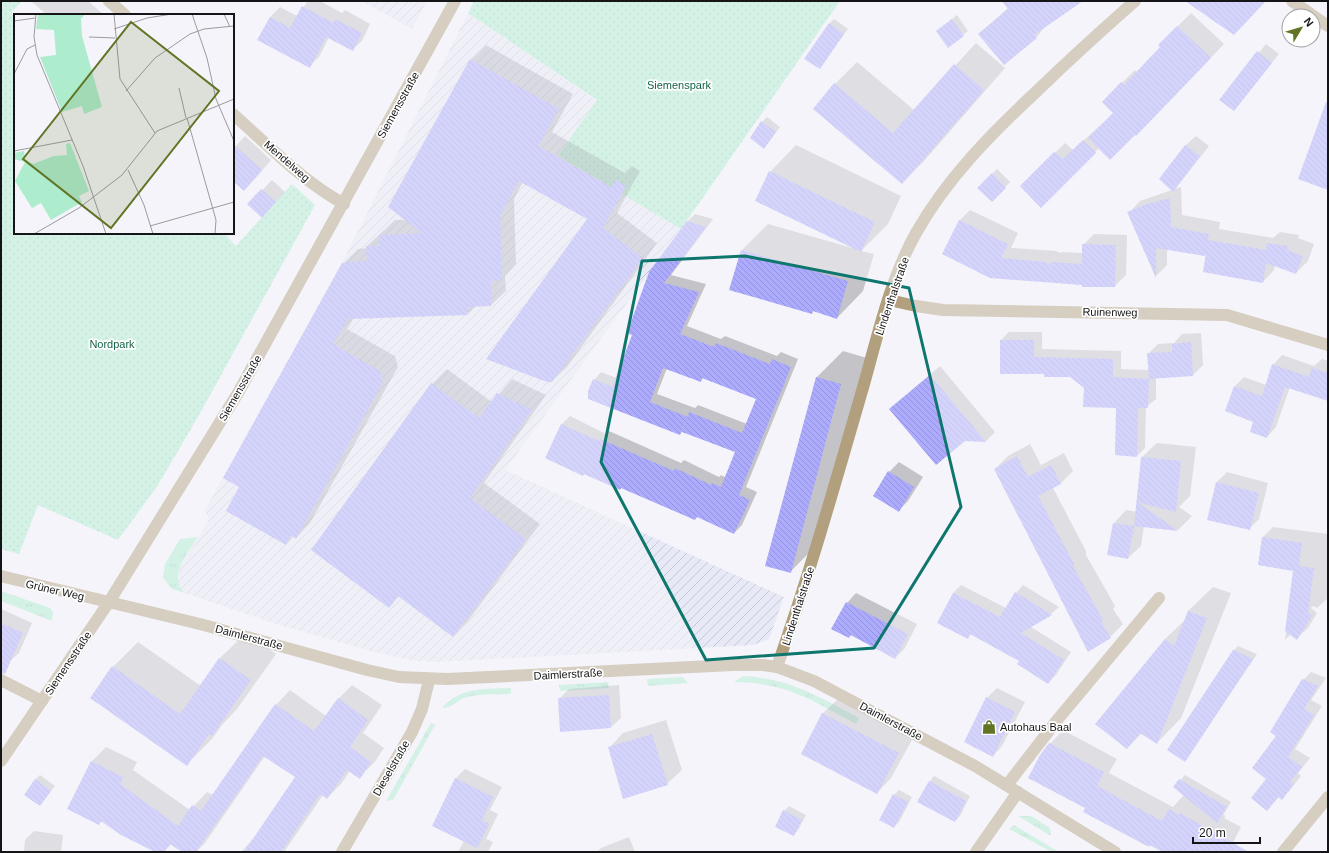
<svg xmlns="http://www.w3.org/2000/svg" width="1329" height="853" viewBox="0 0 1329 853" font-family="Helvetica,sans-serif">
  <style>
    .industrial { fill: url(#industrial-furrows) }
    .grass { fill: url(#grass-tufts) }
    .park { fill: url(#park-dots) }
    .shadow { fill: #0003; fill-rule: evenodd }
    .building { fill: url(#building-back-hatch); fill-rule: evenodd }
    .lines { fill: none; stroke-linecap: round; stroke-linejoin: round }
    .minor { stroke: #b29f7d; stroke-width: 12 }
    .marked { fill: none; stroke: #0f766e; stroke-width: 3; stroke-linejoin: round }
    .labels { text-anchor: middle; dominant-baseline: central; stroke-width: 3.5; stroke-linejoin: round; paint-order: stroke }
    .park-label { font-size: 11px; fill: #146447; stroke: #fff }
    .street-label { font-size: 11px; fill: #151517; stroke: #fff }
    .poi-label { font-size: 11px; fill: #151517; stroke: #fff; text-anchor: start }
    .inset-road { fill: none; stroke: #9b9b9f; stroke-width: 1 }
    .view { fill: #607423; fill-opacity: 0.15; stroke: #607423; stroke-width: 2 }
    .inset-edge { fill: none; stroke: #151517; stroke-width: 2 }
  </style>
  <defs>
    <pattern id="industrial-furrows" width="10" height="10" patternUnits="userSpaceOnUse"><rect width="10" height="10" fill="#e8e9f6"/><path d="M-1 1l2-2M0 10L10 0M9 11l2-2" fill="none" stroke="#c6c7d2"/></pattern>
    <pattern id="grass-tufts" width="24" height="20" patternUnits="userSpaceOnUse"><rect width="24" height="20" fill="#adedce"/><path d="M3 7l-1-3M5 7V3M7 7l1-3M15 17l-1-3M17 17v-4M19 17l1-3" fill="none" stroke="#94cab0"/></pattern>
    <pattern id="park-dots" width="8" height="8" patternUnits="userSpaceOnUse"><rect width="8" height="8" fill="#adedce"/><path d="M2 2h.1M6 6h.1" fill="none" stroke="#94cab0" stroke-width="1.8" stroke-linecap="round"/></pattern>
    <pattern id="building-back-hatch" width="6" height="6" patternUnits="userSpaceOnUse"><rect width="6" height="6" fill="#adabfd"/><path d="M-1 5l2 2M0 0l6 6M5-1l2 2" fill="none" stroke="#9492d8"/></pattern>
  </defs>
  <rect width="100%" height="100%" fill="#f4f4fa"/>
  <!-- industrial -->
  <g class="industrial">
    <polygon points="362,1 427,1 412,29"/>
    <polygon points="468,13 597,101 558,156 681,229 505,470 784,597 769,639 753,645 436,662 416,661 374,652 276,624 185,593 178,585 179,569 209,520 205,510 342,263"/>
  </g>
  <!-- grass -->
  <g class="grass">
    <path d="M198 537C188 554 167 576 185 593L172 589 163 578 165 564 180 539Z"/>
    <polygon points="1,591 50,608 53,612 52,621 1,601"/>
    <path d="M743 676C789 678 820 697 859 718L856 724C811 700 787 683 734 682Z"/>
    <polygon points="683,677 688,683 648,686 647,679"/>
    <polygon points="608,682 609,688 560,691 559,685"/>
    <path d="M511 688V694C496 695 478 693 464 698 455 702 452 708 442 708 460 687 485 689 511 688Z"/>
    <polygon points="431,723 435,725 393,800 386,801"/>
    <polygon points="1018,816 1031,816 1050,828 1051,836"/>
    <polygon points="1014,825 1059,852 1052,852 1009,829"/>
  </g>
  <!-- park -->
  <g class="park">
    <polygon points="1,1 22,1 12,12 15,38 15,233 224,233 236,246 292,184 315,205 199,415 158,485 118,540 38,505 19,554 1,549"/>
    <polygon points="474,1 840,1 681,229 558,156 597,100 468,13"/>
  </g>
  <!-- shadow -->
  <g class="shadow">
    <polygon points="31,1 88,1 104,15 47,15"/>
    <polygon points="308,1 320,1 342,13 345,10 370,24 362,41 353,49 329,37 319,57 309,66 259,40 270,17 280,7 297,16"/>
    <polygon points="1004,1 1081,1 1046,25 1036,38 979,34 1008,8"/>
    <polygon points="1191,13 1224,44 1150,121 1099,148 1041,206 1021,186 1065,143 1073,150 1114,113 1103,102 1135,70 1137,72 1162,47 1159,45"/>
    <polygon points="957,15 968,31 948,47 942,27"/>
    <polygon points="834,19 848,29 819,68 829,24"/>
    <polygon points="976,43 1005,68 924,161 902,183 835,84 857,62 914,110"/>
    <polygon points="1266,44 1279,54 1234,110 1220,100"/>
    <polygon points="486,45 573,94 552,132 625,173 632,166 640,171 617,213 657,243 567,367 552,381 589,219 523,182 514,199 516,264 505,276 506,291 491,305 476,306 468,314 354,318 347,329 395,356 398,367 310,523 296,538 293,536 286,544 240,487 343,264 358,249 368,248 367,246 395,220 407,220 471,60"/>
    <polygon points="767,117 780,127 764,148 762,122"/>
    <polygon points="245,136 271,160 254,180 233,180 233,149"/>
    <polygon points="1196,136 1209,146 1175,189 1181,187 1182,215 1220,222 1219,229 1273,238 1280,232 1299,235 1298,238 1314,244 1308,261 1296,273 1275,265 1274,270 1263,282 1207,253 1205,254 1167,248 1167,265 1156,276 1129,213 1140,201 1172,190 1160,179 1186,145"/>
    <polygon points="796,145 901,196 888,224 861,251 874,254 863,291 837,318 814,310 812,313 742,250 768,224 856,249 770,172"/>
    <polygon points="997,169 1010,182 992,201 979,188"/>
    <polygon points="272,180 285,192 272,206 249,204"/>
    <polygon points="970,210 1018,233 1011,248 1056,251 1060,253 1062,252 1083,253 1083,245 1094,234 1127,235 1126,275 1115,286 990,277 959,221"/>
    <path d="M695 214 713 219 671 275 706 284 687 326 721 339 725 336 777 356 781 352 798 359 746 487 757 492 742 525 734 533 697 516 622 487 620 489 547 458 562 424 570 416 606 434 609 431 681 463 684 460 719 477 721 475 725 477 736 452 683 431 680 434 594 380 601 372 617 378 687 222ZM667 368 701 381 703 378 757 398 747 424 698 405 695 408 657 394Z"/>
    <polygon points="1009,332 1042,332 1042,349 1121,351 1121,369 1149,370 1148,354 1158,344 1174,343 1182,334 1201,333 1203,365 1193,375 1156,377 1156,399 1146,407 1145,448 1137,456 1117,407 1070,376 1045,373 1001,340"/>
    <polygon points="843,351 867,358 817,545 790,572 816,378"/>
    <polygon points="1282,355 1314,366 1322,359 1328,361 1328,400 1290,387 1276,427 1267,437 1255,421 1235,386 1244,377 1266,385 1273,365"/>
    <polygon points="940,366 995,432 986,441 965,440 890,409"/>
    <polygon points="447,369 492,402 512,379 546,395 484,483 540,524 468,621 453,636 399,596 389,607 432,384"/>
    <polygon points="1157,443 1196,447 1190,496 1179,507 1192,516 1178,530 1144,526 1141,546 1128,558 1108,555 1114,523 1126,510 1137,512 1142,457"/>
    <polygon points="1030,444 1041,465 1064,453 1073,471 1060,484 1053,488 1086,551 1086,555 1115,606 1113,609 1123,624 1110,637 995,469 1008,456"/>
    <polygon points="899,462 923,477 908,501 899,510 889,472"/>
    <polygon points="1227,472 1268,483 1259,519 1249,529 1217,482"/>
    <polygon points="1273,527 1328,534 1328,598 1317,608 1313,606 1311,608 1317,613 1308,628 1297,638 1291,634 1285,640 1294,570 1262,538"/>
    <polygon points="961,585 1006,608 1016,593 1023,585 1059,607 1051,614 1031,627 1071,652 1056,675 1048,683 1021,661 971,634 968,638 953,593"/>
    <polygon points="1213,587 1231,593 1181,718 1157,743 1142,733 1127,748 1165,639 1185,620 1188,611"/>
    <polygon points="856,593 917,624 905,648 895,658 851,635 847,603"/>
    <polygon points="1,609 32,623 19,653 9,662 1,659"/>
    <polygon points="246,633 276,654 237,709 222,725 212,739 187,764 113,667 138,642 201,686 220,658"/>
    <polygon points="1238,646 1257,654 1185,761 1233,651"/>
    <polygon points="1311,672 1326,678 1311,700 1322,706 1295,749 1310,758 1298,773 1301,776 1290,790 1281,799 1279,797 1267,810 1267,779 1278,736 1303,680"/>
    <polygon points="352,685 382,705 363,733 384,748 374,763 359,777 350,771 341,784 327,798 323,795 284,852 241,852 256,836 296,777 265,756 205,843 196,852 184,852 172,844 163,852 157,852 102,821 99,824 69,809 92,761 106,747 137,762 133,770 190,810 207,792 213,795 276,705 290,690 326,716 338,699"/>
    <polygon points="619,685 621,718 611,727 561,731 559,699 569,689"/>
    <polygon points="997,688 1025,702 1002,746 993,756 987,698"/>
    <polygon points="838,699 913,738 891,778 877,793 802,753 823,713"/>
    <polygon points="666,720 682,770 667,784 609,748 623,733"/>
    <polygon points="1063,730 1117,759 1109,773 1173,807 1184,795 1174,787 1185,775 1231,802 1223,815 1226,816 1224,818 1241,827 1228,852 1163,852 1084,812 1086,808 1050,744"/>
    <polygon points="465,769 502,787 490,810 498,814 486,839 493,842 488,852 458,852 464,841 456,778"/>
    <polygon points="40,775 55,786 40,805 35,780"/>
    <polygon points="934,776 970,796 960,816 955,821 919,802 930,781"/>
    <polygon points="899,790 912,797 899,822 894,827 894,795"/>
    <polygon points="789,806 806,815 798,830 793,835 784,811"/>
    <polygon points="34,831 63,835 61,852 24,852 25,840"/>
    <polygon points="629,837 635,852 597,852 601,848"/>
  </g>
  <!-- building -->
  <g class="building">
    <polygon points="1002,1 1083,1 1034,35 1037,38 1004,65 978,34 1008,9"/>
    <polygon points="1185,1 1266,1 1234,35"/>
    <polygon points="302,6 333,23 310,68 257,40 270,17 290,28"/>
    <polygon points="335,19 362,33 353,51 326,37"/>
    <polygon points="952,19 964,36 948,48 936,31"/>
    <polygon points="829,23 844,34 820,69 804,59"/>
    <polygon points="1177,26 1211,58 1136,136 1135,135 1110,160 1088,138 1113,113 1102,102 1121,82 1124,85 1160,47 1158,45"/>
    <polygon points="1257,51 1272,63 1234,111 1219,100"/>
    <polygon points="470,59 559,109 538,146 611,187 616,180 626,186 603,228 643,258 552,382 547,382 486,359 587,219 519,181 500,215 502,280 491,281 491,306 468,307 468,315 348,319 333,344 380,371 383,382 296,539 291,535 286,545 226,511 239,487 223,478 342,263 367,261 366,246 379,246 379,235 422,233 388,207"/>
    <polygon points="954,64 984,90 902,184 813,109 834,83 893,133"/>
    <polygon points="1326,102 1328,103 1328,190 1298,179"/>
    <polygon points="761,121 776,132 764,149 750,138"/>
    <polygon points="1083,140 1096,153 1041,208 1020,186 1054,152 1063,159"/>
    <polygon points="233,144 262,170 244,191 233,181"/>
    <polygon points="1185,145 1200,156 1173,192 1159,179"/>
    <polygon points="769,171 875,222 861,252 755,201"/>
    <polygon points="992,173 1006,188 992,202 977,188"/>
    <polygon points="261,189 276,202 262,218 247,204"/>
    <polygon points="1170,198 1171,227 1209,234 1208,240 1266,250 1267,243 1288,246 1287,250 1303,256 1296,274 1266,263 1263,283 1203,272 1206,252 1205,256 1156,248 1156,278 1127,212 1144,205"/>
    <polygon points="959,220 1008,244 1001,258 1045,262 1054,266 1050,262 1082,264 1082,244 1116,245 1115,287 1082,287 1082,285 990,278 942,254"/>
    <path d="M687 221 706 227 664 283 699 292 680 334 714 347 716 343 770 364 772 359 791 367 739 495 750 500 734 534 697 517 695 520 621 488 620 490 584 474 583 476 545 458 561 424 599 441 600 439 674 471 675 468 711 485 712 483 721 487 735 452 682 432 686 421 680 435 588 399V391L593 379 612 387 632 335 627 333 649 272ZM663 368 701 382 702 378 756 399 742 433 689 412 688 417 650 402Z"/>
    <polygon points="741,250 848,281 837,319 813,311 812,314 729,290"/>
    <polygon points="1000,340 1034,340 1034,357 1113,359 1113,377 1149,379 1148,408 1138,408 1137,457 1115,455 1116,408 1083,407 1084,388 1070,377 1044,377 1044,374 1000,374"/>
    <polygon points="1191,342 1193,376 1149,379 1147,353 1172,352 1172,344"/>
    <polygon points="1272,364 1309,377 1312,368 1328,373 1328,401 1285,387 1267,438 1250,432 1253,422 1225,411 1234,386 1262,396"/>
    <polygon points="930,375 986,442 965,441 936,465 889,409"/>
    <polygon points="816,377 841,384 791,573 765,566"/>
    <polygon points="431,383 479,418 497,393 532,410 470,498 526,539 453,637 398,596 389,608 311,550"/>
    <polygon points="1017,456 1028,477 1051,465 1061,484 1038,496 1074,564 1074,568 1103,620 1101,622 1111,638 1088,652 994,469"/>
    <polygon points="1141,457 1181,461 1176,512 1137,502 1178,531 1134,526"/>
    <polygon points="888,471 914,487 899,512 873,496"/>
    <polygon points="1216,482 1259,493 1250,530 1207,520"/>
    <polygon points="1113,523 1134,526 1128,559 1107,555"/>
    <polygon points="1262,537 1302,543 1299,566 1314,568 1308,613 1312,616 1297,640 1285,631 1293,571 1258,565"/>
    <polygon points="1015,592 1052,615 1021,633 1064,660 1048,684 1017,664 1019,661 970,634 968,639 937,623 953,593 1000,617"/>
    <polygon points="846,602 908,634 895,659 851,635 849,638 831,629"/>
    <polygon points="1188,611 1207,618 1157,744 1140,733 1127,749 1095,724 1165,639 1174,646"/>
    <polygon points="1,623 23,633 5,674 1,673"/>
    <polygon points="1233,650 1253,659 1185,762 1167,750"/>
    <polygon points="219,658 251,680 212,736 209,734 187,766 90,698 112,666 180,714"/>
    <polygon points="1302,679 1318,686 1304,709 1314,715 1288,757 1302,767 1290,782 1294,784 1282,800 1278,797 1267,811 1251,798 1266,779 1252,768 1276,736 1270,732"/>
    <polygon points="609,695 611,728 560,732 558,698"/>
    <polygon points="986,697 1015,712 993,757 964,742"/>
    <polygon points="338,698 368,720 350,747 371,762 360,779 347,770 327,799 320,794 281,852 244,852 295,777 263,756 196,852 182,852 170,844 164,852 155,852 121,835 101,821 99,825 67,809 91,761 123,777 120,784 178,826 192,805 201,811 275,704 314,731"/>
    <polygon points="822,713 899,753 877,794 801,754"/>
    <polygon points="652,734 668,785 623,799 608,747"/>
    <polygon points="1049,743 1104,772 1097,786 1162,821 1169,809 1179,815 1180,813 1249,852 1163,852 1150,845 1149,847 1083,812 1085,808 1028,778 1040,755"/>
    <polygon points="455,778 493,797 482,820 489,824 477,848 432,826"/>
    <polygon points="35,779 51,791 40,806 24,795"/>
    <polygon points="1179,779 1227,807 1217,823 1173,787"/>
    <polygon points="929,781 966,801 955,822 917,802"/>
    <polygon points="893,794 908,802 894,828 879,820"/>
    <polygon points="783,810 802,820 794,836 775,827"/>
  </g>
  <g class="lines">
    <!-- minor -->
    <g class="minor">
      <polyline points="109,1 125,15"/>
      <polyline points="1292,1 1328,26"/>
      <path d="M233 114C268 145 302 181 344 204"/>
      <polyline points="889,300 916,306 943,310 1227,315 1328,345"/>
      <polyline points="1,576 200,624 367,670 399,677 447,679 733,665 763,665 777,667 814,681 975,766 1115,852"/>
      <path d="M777 667C809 576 835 484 862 391 877 339 889 281 916 233 947 178 992 133 1037 91 1069 60 1102 30 1135 1"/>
      <polyline points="1,680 42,701"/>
      <polyline points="1,761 109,602 238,393 455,1"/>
      <polyline points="1007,785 1058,719 1159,598"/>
      <polyline points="342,852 412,732 422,709 429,680"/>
      <polyline points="976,852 1018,792"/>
      <polyline points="1283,852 1328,797"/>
    </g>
  </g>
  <!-- marked area -->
  <path d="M0 0H1329V853H0ZM745 256 909 288 961 507 874 648 706 660 601 462 642 261Z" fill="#f4f4fa" fill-opacity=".55" fill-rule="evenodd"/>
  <path class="marked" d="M745 256 909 288 961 507 874 648 706 660 601 462 642 261Z"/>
  <!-- icons -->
  <defs>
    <symbol id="shop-bare" viewBox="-9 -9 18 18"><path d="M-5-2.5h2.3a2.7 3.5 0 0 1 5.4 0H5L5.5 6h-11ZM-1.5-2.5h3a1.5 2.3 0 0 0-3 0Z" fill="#607423" stroke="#fff" stroke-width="2.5" paint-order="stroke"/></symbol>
  </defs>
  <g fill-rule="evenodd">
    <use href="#shop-bare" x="979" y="717" width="20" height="20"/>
  </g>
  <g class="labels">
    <!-- park labels -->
    <g class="park-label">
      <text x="679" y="85">Siemenspark</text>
      <text x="112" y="344">Nordpark</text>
    </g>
    <!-- street labels -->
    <g class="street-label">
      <text transform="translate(398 105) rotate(-61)">Siemensstraße</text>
      <text transform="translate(287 161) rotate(41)">Mendelweg</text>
      <text transform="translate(892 296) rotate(-71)">Lindenthalstraße</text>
      <text transform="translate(1110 312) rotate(1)">Ruinenweg</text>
      <text transform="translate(240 388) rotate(-60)">Siemensstraße</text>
      <text transform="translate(55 590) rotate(13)">Grüner Weg</text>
      <text transform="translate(798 606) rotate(-72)">Lindenthalstraße</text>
      <text transform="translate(249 637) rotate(15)">Daimlerstraße</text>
      <text transform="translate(68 663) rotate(-56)">Siemensstraße</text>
      <text transform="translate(568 674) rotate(-3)">Daimlerstraße</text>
      <text transform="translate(891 721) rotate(28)">Daimlerstraße</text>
      <text transform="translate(391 768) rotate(-60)">Dieselstraße</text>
    </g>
    <!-- poi labels -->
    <g class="poi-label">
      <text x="1000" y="727">Autohaus Baal</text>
    </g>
  </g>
  <!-- overview -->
  <g transform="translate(14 14)">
    <rect width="220" height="220" fill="#f4f4fa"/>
    <path d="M24 0H71L67 5 68 22 88 93 70 100 68 92 48 98 26 43 42 41 40 16 22 15ZM56 129 75 177 65 182 68 188 37 206 27 189 18 194 1 167 11 148 0 145V139L10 137 11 145 19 150 40 142 53 141 52 130Z" fill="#adedce"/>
    <path d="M57 16 63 17 62 35H56Z" fill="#adedce"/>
    <path class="inset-road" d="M22 0 20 23 23 41 69 152 92 220M100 0 106 65 141 119M178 0 193 44 202 85 220 127M210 0 216 13M0 7 21 4M100 15 133 4 158 0M75 23 101 24M0 60 13 35 21 31M165 74 172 104M112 77 141 44 176 20 190 15 220 12M173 104 202 206 201 220M0 137 58 126M114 156 130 191 139 220M136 212 220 188M20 220 65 194 108 161 143 117 220 85"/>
    <path class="view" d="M117 8 205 77 97 214 9 145Z"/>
    <rect width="220" height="220" class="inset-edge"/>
  </g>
  <!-- border -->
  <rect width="1329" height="853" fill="none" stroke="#151517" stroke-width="4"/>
  <!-- north arrow -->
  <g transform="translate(1301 28) rotate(52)"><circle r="19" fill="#ffffff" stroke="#a1a1a2"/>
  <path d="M0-3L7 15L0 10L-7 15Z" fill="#607423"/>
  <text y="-6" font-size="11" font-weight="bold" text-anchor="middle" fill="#151517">N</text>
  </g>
  <!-- scale -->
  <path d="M1193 837v6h67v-6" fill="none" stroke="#151517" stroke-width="2"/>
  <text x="1199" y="837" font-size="12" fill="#151517" stroke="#ffffff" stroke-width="3" paint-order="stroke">20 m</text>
</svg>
